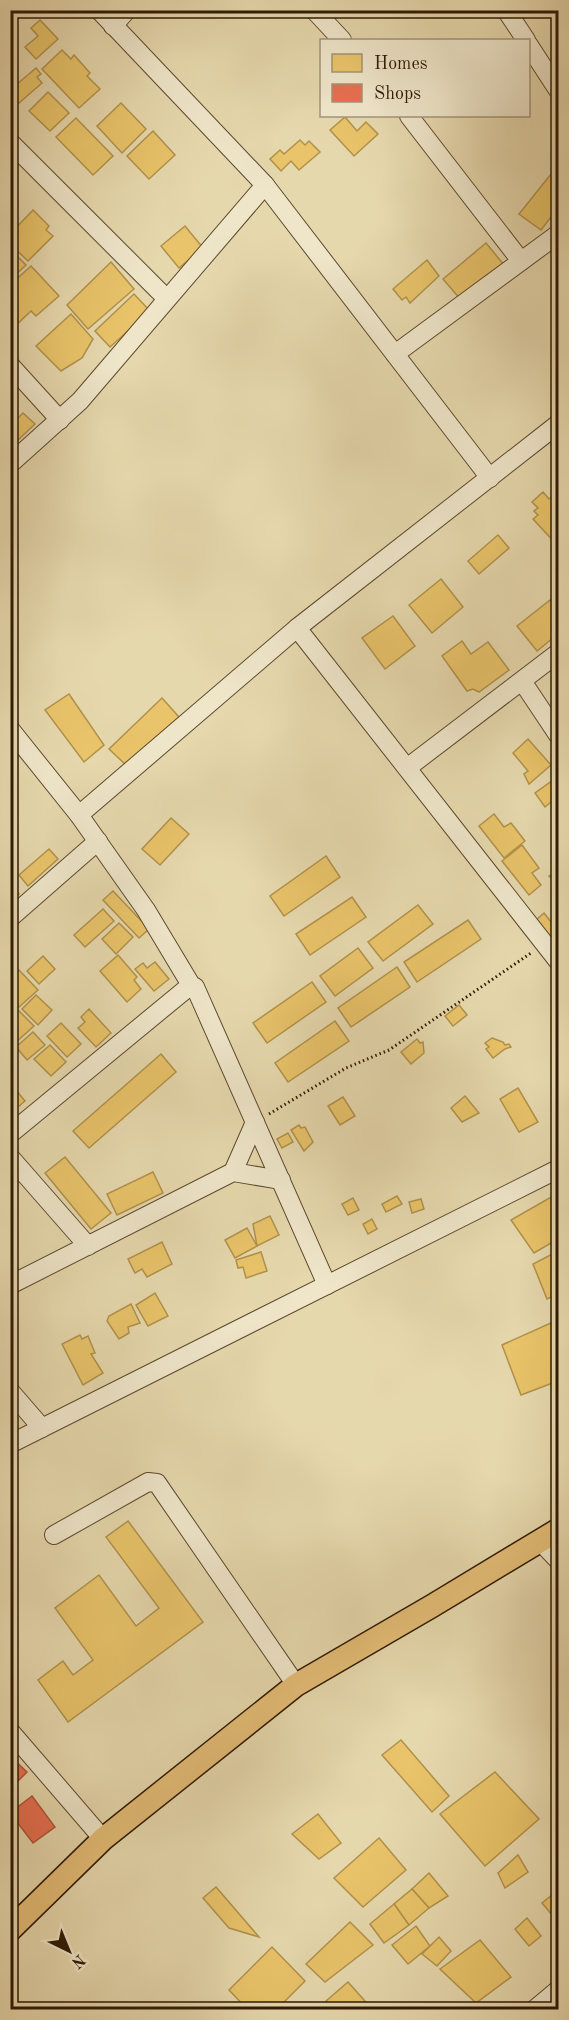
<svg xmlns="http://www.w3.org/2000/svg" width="569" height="2020" viewBox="0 0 569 2020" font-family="'Old Standard TT',serif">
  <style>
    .homes { fill: #e9c46a; stroke: #b1914b; stroke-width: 1.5 }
    .shops { fill: #e76f51; stroke: #b0553a; stroke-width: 1.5 }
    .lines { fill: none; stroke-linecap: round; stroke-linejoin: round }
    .minor-casing { stroke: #5d492e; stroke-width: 20 }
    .major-casing { stroke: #2f1904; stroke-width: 25 }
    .path { stroke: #2f1904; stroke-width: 3; stroke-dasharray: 1.5 3; stroke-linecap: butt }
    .minor { stroke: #efe6ca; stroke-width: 18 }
    .major { stroke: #e3bc76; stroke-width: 22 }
  </style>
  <rect width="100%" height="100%" fill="#e6d8ad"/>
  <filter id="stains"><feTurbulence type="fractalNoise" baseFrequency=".00333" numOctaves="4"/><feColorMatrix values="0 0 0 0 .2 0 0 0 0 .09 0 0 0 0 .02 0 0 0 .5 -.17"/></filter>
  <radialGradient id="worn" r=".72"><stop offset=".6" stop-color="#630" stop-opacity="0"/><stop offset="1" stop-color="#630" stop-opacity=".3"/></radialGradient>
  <!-- homes -->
  <g class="homes">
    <polygon points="207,10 221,10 214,17"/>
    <polygon points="40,20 58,39 36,59 25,47 38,36 31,28"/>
    <polygon points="62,50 71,59 74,55 90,73 87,76 100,89 79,108 42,69"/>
    <polygon points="36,68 41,74 37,77 42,83 11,110 10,90"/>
    <polygon points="48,92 69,113 50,131 29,111"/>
    <polygon points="121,103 146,129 122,153 97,126"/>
    <polygon points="345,117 357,131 366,122 378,134 354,156 330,130"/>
    <polygon points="76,118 113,156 93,175 56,137"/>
    <polygon points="153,131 175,155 149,179 127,156"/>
    <polygon points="300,140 305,145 309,141 320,152 299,170 291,161 281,171 270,159 280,150 284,154"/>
    <polygon points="551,174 558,180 558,208 541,230 519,214"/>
    <polygon points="33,210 49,226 46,230 53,236 28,261 10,244 10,234"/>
    <polygon points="185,226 203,248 179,268 161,246"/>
    <polygon points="486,243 504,265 461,300 443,279"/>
    <polygon points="10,249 26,265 10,280"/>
    <polygon points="427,260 439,276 410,303 406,297 402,300 393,289"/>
    <polygon points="111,262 134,289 88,329 67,305"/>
    <polygon points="31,266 59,296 36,316 31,311 11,330 10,285"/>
    <polygon points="134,294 150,311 110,347 95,331"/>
    <polygon points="71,314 93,339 82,358 61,371 36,346"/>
    <polygon points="23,413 35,424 18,440 10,433 10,426"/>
    <polygon points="543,492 549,499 555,494 558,497 558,544 557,545 533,519 538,515 534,511 538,508 532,502"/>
    <polygon points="498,535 509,548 479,574 468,561"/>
    <polygon points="441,579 463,607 432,633 409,605"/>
    <polygon points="550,600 558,610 558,634 537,651 517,626"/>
    <polygon points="393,616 415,646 385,669 362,638"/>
    <polygon points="462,641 471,654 488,642 509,670 479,692 473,689 467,691 442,656"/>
    <polygon points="69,694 104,745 84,762 45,710"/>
    <polygon points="162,698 179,717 128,767 109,749"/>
    <polygon points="528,739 551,765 529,784 524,774 528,771 513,753"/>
    <polygon points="556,778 558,780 558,813 551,802 545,807 535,793"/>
    <polygon points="494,814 504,827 511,823 525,841 504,858 479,826"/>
    <polygon points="171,818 189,834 160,865 142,849"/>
    <polygon points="522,845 539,868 532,873 541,885 529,895 502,861"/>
    <polygon points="49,849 58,859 28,886 19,875"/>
    <polygon points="326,856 340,877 284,916 270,896"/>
    <polygon points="554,873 557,877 558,875 558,884 549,876"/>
    <polygon points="11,886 19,894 10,901 10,887"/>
    <polygon points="113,891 149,929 139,938 103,900"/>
    <polygon points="352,897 366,917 310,955 296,934"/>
    <polygon points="418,905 433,924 383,961 368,942"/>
    <polygon points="103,909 114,921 85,947 74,935"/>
    <polygon points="544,913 558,931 551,938 536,920"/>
    <polygon points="468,920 481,939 417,982 404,962"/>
    <polygon points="119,923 133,937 116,954 102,939"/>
    <polygon points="358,948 373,968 335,996 320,976"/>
    <polygon points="118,955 137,977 134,980 141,989 127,1002 100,971"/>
    <polygon points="43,956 55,969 39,984 27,971"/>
    <polygon points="155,962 169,979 154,991 135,969 143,963 147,968"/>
    <polygon points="397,967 410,987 351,1027 338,1008"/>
    <polygon points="19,970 38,990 19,1007 10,998 10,978"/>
    <polygon points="312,982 326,1002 267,1043 253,1023"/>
    <polygon points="36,995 52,1010 38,1025 22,1009"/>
    <polygon points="459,1005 467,1015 453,1026 445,1016"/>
    <polygon points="89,1009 111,1033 96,1047 78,1028 85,1022 81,1017"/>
    <polygon points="18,1010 34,1026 15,1043 10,1038 10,1017"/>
    <polygon points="335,1021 349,1041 288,1082 275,1063"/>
    <polygon points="61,1023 81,1044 67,1057 47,1036"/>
    <polygon points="33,1032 45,1045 27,1060 16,1047"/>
    <polygon points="492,1038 503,1042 505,1045 509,1044 511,1047 505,1049 493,1058 486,1049 489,1047 485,1043"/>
    <polygon points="417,1039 420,1043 423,1042 424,1053 411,1064 401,1052"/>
    <polygon points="50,1045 66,1062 51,1076 34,1059"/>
    <polygon points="161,1054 176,1072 89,1148 73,1131"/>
    <polygon points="10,1083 25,1101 11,1113 10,1113"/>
    <polygon points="518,1088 538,1122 519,1132 500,1099"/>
    <polygon points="465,1096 479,1113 462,1122 451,1108"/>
    <polygon points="343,1097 355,1116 340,1125 328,1106"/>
    <polygon points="299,1125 301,1128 305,1127 313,1142 304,1151 291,1130"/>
    <polygon points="288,1133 293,1142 282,1148 277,1139"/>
    <polygon points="65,1157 111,1213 91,1229 45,1173"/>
    <polygon points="153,1172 163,1193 117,1215 107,1194"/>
    <polygon points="397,1196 402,1204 386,1212 382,1204"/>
    <polygon points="553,1196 558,1205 558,1239 534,1253 511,1220"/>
    <polygon points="353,1198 359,1210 348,1215 342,1204"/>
    <polygon points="421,1199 424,1209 412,1213 409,1202"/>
    <polygon points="270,1216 279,1235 257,1246 253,1224"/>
    <polygon points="372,1219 377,1229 368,1234 363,1224"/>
    <polygon points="247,1228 257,1246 235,1258 225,1240"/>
    <polygon points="162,1242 172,1264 147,1277 142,1269 135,1273 128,1259"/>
    <polygon points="558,1251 558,1294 547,1299 533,1264"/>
    <polygon points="261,1252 267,1271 246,1278 243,1267 238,1268 236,1260"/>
    <polygon points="155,1293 168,1316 148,1326 136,1305"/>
    <polygon points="131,1304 140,1323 128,1327 129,1333 119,1339 107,1321 109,1316"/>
    <polygon points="553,1322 558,1333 558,1381 521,1395 502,1345"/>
    <polygon points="80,1335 82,1339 88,1336 95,1353 91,1354 103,1373 83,1385 62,1344"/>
    <polygon points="128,1521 203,1622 68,1722 38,1680 63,1661 73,1675 93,1660 55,1608 99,1575 136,1626 159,1608 106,1537"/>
    <polygon points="401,1740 449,1796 432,1812 382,1755"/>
    <polygon points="495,1772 539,1819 485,1866 440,1814"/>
    <polygon points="318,1814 341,1843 319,1859 292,1834"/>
    <polygon points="379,1838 406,1870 363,1907 334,1878"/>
    <polygon points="518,1855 528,1872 505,1888 498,1873"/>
    <polygon points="429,1873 448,1896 429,1908 412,1889"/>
    <polygon points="216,1887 259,1937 229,1928 203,1898"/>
    <polygon points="412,1889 429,1908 409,1925 394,1904"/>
    <polygon points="558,1890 558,1922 542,1903"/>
    <polygon points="394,1904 409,1925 384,1943 370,1924"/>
    <polygon points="527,1918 541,1936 529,1946 515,1929"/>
    <polygon points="350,1922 373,1945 325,1982 306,1964"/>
    <polygon points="416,1926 430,1946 408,1964 392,1945"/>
    <polygon points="439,1937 451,1951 437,1966 422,1954"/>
    <polygon points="480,1940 511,1977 476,2003 440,1969"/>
    <polygon points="272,1947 305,1981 276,2010 248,2010 229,1990"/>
    <polygon points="348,1982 373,2010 334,2010 326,2001"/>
  </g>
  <!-- shops -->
  <g class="shops">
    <polygon points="10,1756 27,1772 10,1789"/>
    <polygon points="32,1796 55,1827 33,1843 10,1813"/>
  </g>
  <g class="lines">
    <defs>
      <g id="minor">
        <polyline points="99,10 265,185 490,478"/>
        <polyline points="314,10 342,40"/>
        <polyline points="506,10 526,40"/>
        <polyline points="113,26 127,10"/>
        <polyline points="528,44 558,90"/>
        <polyline points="409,116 521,261"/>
        <polyline points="10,142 167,299"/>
        <polyline points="395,354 558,234"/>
        <polyline points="10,365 60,420"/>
        <polyline points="10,464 80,401 265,185"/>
        <polyline points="297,628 558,961"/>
        <polyline points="522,681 558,735"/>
        <polyline points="10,729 79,815 146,910 191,985 195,987 327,1285"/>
        <polyline points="407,768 558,653"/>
        <polyline points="79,815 297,628 558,424"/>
        <polyline points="10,918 98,841"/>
        <polyline points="10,1134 191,985"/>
        <polyline points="10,1157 88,1246"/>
        <polyline points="233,1172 255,1122"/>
        <polyline points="10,1285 233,1172 281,1180"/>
        <polyline points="10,1391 42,1428"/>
        <polyline points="10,1444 558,1169"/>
        <polyline points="54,1535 148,1482 157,1483 296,1685"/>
        <polyline points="539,1540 558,1560"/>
        <polyline points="10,1731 103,1839"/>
        <polyline points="534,2010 558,1990"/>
      </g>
      <polyline id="major" points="10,1930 103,1839 296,1685 432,1606 558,1530"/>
    </defs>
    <!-- minor casing -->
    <use href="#minor" class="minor-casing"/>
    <!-- major casing -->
    <use href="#major" class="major-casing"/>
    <!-- path -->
    <polyline class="path" points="269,1114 346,1068 389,1050 531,953"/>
    <!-- minor -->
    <use href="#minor" class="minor"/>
    <!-- major -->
    <use href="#major" class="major"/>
  </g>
  <!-- margin -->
  <rect width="569" height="2020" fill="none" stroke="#e6d8ad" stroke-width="36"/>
  <rect x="12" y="12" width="545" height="1996" fill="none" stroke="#2f1904" stroke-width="3"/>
  <rect x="18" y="18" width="533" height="1984" fill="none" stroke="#2f1904" stroke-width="1.5"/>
  <!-- legend -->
  <rect x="320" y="39" width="210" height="78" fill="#efe6ca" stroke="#a2947b" stroke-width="1.5"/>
  <rect x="332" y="54" width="30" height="18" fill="#e9c46a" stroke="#a2947b" stroke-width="1.5"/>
  <text x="374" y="69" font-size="18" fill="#2f1904">Homes</text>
  <rect x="332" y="84" width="30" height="18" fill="#e76f51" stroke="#a2947b" stroke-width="1.5"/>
  <text x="374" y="99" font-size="18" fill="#2f1904">Shops</text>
  <!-- north arrow -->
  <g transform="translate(69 1951) rotate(137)" stroke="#efe6ca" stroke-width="4.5" paint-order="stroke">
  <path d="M0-4.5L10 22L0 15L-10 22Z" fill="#2f1904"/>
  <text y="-9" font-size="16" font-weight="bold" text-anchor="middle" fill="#2f1904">N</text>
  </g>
  <rect width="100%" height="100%" filter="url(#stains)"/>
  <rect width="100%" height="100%" fill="url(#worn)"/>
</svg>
